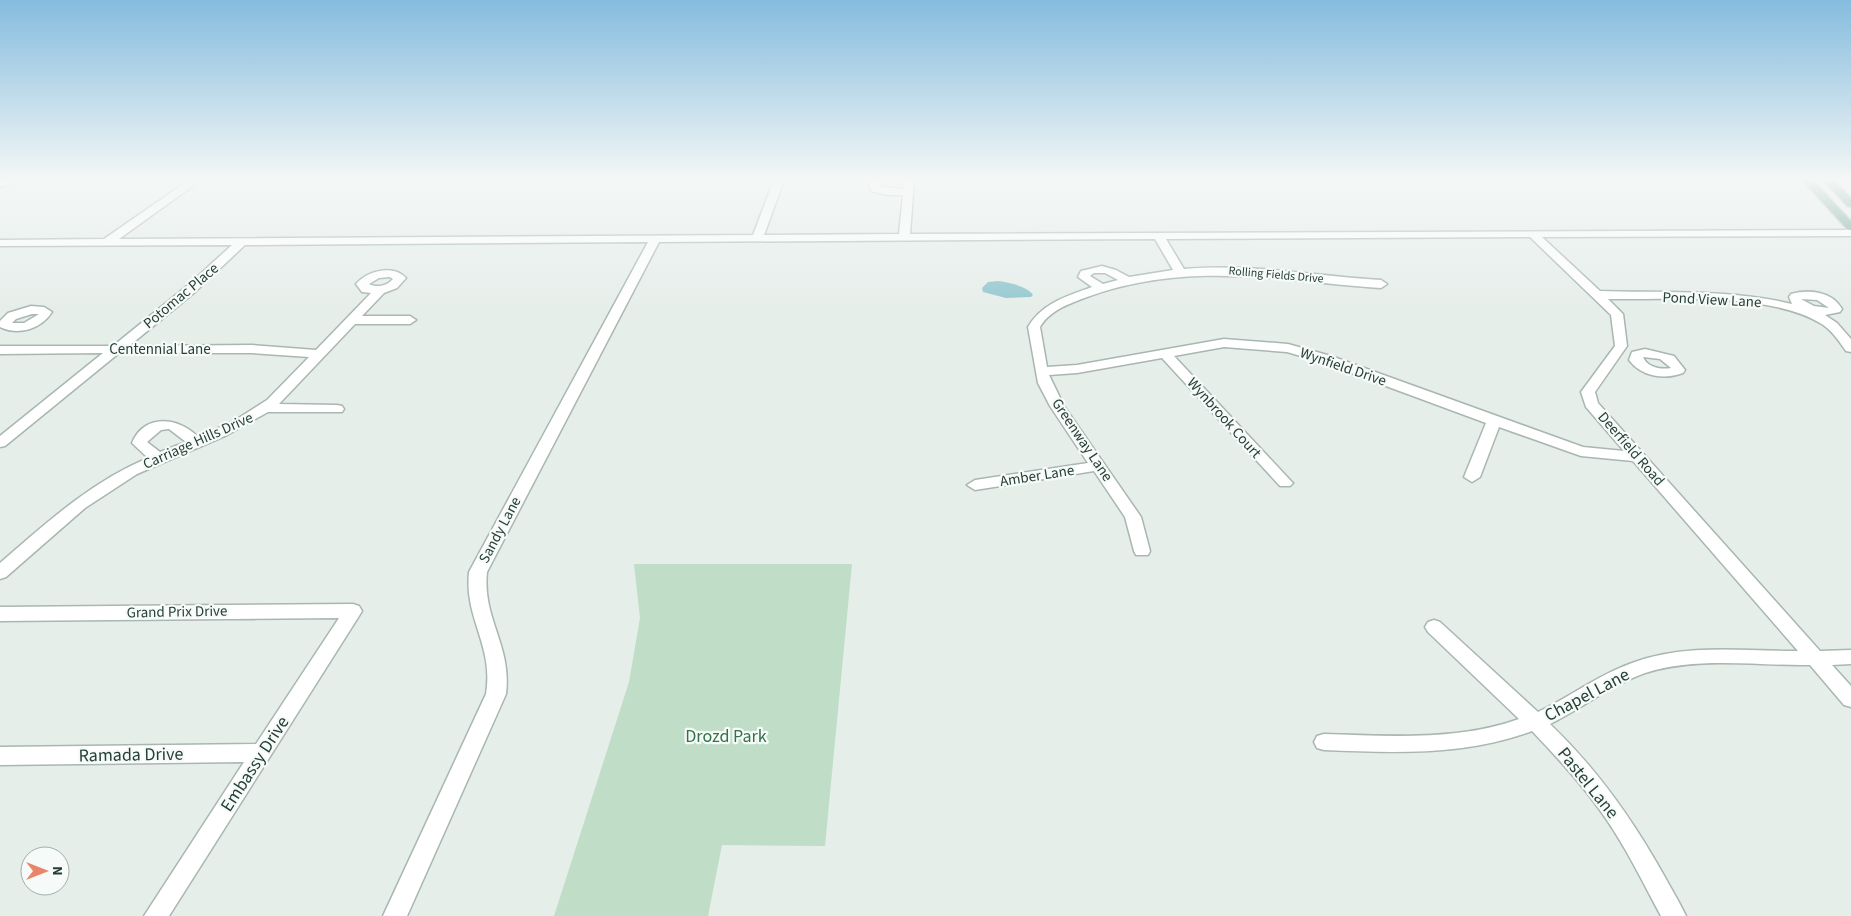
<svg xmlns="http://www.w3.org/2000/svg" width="1851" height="916" viewBox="0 0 1851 916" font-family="'Source Sans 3',sans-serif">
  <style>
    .green { fill: #c0ddc7 }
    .water { fill: #92c7ce }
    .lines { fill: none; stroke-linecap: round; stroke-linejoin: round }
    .minor-casing { stroke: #a9b6b1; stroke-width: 3 }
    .major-casing { stroke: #c2c9c7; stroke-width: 3 }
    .minor { fill: #fff; fill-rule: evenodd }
    .major { fill: #6da092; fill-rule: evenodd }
    .labels { text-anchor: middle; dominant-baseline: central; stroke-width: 4.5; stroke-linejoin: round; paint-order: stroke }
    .far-street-label { font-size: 12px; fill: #263f37; stroke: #f6faf8 }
    .street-label { font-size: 15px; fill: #263f37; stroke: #f6faf8 }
    .near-street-label { font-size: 18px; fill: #263f37; stroke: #f6faf8 }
    .near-park-label { font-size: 18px; fill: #32734a; stroke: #f6faf8 }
  </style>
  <rect width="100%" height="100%" fill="#e6eeea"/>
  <!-- green -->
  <polygon class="green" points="634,564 852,564 825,846 722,845 708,916 554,916 629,682 640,618"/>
  <!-- water -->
  <path class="water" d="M998 281C1008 282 1027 286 1033 295L1031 297 1006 298 983 292 982 288 988 282Z"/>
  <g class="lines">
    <defs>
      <g id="minor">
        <polygon points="18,180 16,182 0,187 0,181"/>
        <path d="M189 180H201L119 239 753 235 774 180H784L764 235 899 234 903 195H888L871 191 869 185 873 180H885L879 187 903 189 904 180H914L910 234 1851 230V236L1542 237 1600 291C1664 293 1730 289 1792 304L1789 297 1791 294C1809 289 1832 291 1842 309L1840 312 1825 315 1837 323 1851 339V352L1846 351C1839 341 1831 329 1820 323 1768 292 1668 300 1608 299L1623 314 1627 346 1595 392 1598 403 1820 651 1851 650V664L1832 665 1851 686V707L1844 705 1810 665C1757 666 1697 656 1645 673 1611 685 1582 708 1550 724 1596 768 1631 817 1662 872 1670 887 1679 901 1686 916H1661C1642 881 1625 845 1602 813 1581 783 1557 757 1532 731 1465 756 1394 753 1324 750L1317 748 1314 742 1317 736 1324 734C1388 736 1458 741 1519 719L1428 632 1425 627 1428 622 1434 620 1440 622 1538 712C1570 697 1598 675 1632 663 1684 643 1743 651 1798 651L1633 461 1581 456 1499 427 1480 477 1472 482 1464 477 1486 423 1321 362 1287 352 1224 347 1174 356 1290 480 1293 483 1290 486H1280L1162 358 1077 373 1049 375 1064 406 1141 517 1150 551 1148 555H1136L1134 551 1125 517 1094 471 975 490 967 485 975 480 1088 463 1050 406 1038 383 1028 327C1042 303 1067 296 1092 287L1078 277 1081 271 1102 266 1116 270 1129 277 1173 270 1155 239 659 242 487 572C482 619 512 645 506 694L407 916H383L486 694C494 645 464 619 469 572L648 242 245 245 195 292 129 346 252 345 316 350 371 293 362 292 356 284C367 271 393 264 406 278L397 288 384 293 362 316H410L416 320 410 324H355L279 404 337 405 342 406 344 409 342 412H268L227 435 137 474 85 508 6 577 0 579V563C46 523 91 482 148 458L132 443C144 413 179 417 198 437L234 421 267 400 309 357 252 353H119L5 446 0 447V436L103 353 0 354V346H113L187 286 232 245 0 246V240L104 239ZM1530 237 1611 315 1615 346 1581 392 1586 407 1624 451 1583 447 1331 356 1288 344 1224 339 1077 365 1047 367 1040 327C1050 310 1069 304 1087 297 1190 260 1277 281 1381 288L1387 284 1381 280C1315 276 1250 263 1184 269L1166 239ZM1094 273H1105L1118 280 1103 284 1090 276ZM390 277 393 279C387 286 377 288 369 284L379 278ZM1801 299 1817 300 1829 308 1814 306ZM169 429 186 442 160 452 147 442 161 430Z"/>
        <path d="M31 306 44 307 52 312C41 329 19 336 0 327V321L8 313ZM32 314H39L24 323H12L16 319Z"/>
        <path d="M1645 349 1674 356 1685 370 1683 373C1664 380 1642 377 1629 360L1632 352ZM1643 357 1660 359 1671 368C1660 370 1647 367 1643 357Z"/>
        <polygon points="353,604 359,606 362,611 359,616 169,916 144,916 244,762 0,765 0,747 256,744 339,618 0,621 0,607"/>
      </g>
      <g id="major">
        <polygon points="1802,180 1813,180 1851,221 1851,230 1847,229"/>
        <polygon points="1823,180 1834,180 1851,198 1851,207 1847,206"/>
      </g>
    </defs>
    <!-- minor casing -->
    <use href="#minor" class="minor-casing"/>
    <!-- major casing -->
    <use href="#major" class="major-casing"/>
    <!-- minor -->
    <use href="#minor" class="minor"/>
    <!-- major -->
    <use href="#major" class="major"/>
  </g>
  <!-- sky -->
  <linearGradient id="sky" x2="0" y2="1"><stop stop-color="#85bcde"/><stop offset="0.58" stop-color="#f4f7f6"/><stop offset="1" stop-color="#f4f7f6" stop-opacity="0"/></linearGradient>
  <rect width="1851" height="309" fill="url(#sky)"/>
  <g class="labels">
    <!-- far-street labels -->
    <g class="far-street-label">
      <text transform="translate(1276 275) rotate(5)">Rolling Fields Drive</text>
    </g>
    <!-- street labels -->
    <g class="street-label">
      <text transform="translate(181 296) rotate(-40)">Potomac Place</text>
      <text transform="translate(1712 300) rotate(3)">Pond View Lane</text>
      <text x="160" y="349">Centennial Lane</text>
      <text transform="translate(1343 367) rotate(19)">Wynfield Drive</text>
      <text transform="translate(1224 418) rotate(48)">Wynbrook Court</text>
      <text transform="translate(1082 440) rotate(56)">Greenway Lane</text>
      <text transform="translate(198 441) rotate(-24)">Carriage Hills Drive</text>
      <text transform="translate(1631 449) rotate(49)">Deerfield Road</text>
      <text transform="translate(1037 476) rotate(-9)">Amber Lane</text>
      <text transform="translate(500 530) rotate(-62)">Sandy Lane</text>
      <text transform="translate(177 612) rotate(-1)">Grand Prix Drive</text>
    </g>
    <!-- near-street labels -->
    <g class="near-street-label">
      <text transform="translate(1587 695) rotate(-28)">Chapel Lane</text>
      <text transform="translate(131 755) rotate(-1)">Ramada Drive</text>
      <text transform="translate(255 764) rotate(-57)">Embassy Drive</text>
      <text transform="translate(1588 783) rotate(51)">Pastel Lane</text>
    </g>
    <!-- near-park labels -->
    <g class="near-park-label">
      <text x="726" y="736">Drozd Park</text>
    </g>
  </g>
  <!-- north arrow -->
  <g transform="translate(45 871) rotate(90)"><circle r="24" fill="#f6faf8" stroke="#a3afab"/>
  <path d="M0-4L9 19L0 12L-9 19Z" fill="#e98569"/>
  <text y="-8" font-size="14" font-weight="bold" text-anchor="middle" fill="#263f37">N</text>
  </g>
</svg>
